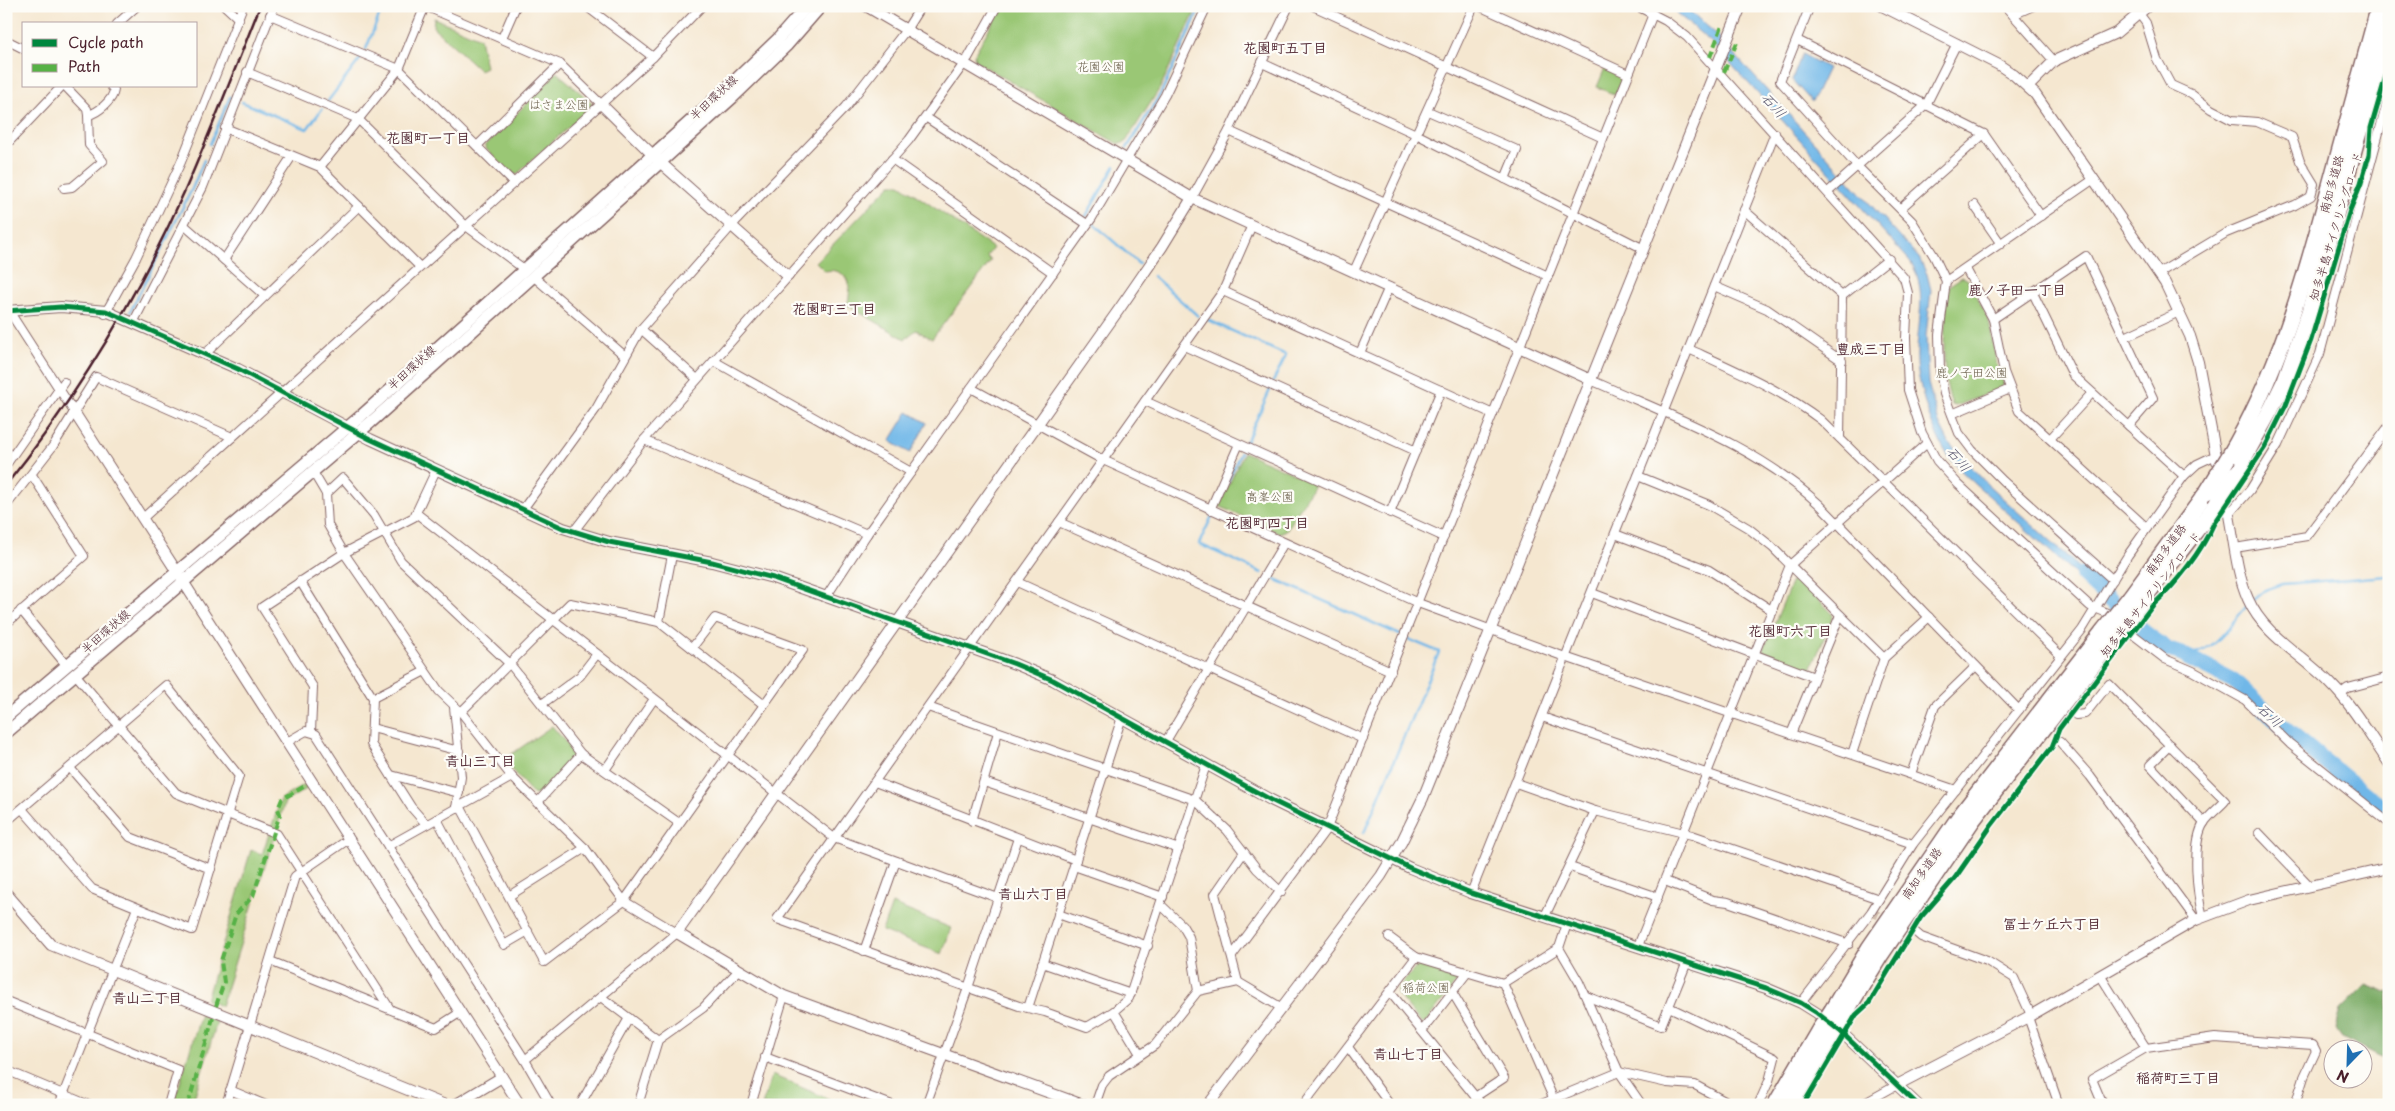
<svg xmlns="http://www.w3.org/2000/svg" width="2395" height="1111" viewBox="0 0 2395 1111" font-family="'Playpen Sans','Klee One',sans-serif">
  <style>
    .green { fill: #9ac774; stroke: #727350 }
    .forest { fill: #7bac66; stroke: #626648 }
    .water { fill: #70b7e8; stroke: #5d6b8a }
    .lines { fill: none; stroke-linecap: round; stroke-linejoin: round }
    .stream { stroke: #70b7e8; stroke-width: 2.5 }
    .river { stroke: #70b7e8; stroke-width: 16 }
    .minor-tunnel { stroke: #d3bfaf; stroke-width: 8; stroke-dasharray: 8 4; stroke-linecap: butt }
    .minor-casing { stroke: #866565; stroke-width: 10 }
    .tertiary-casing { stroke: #866565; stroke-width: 12 }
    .secondary-casing { stroke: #866565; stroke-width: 14 }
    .motorway-casing { stroke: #866565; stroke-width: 18 }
    .minor { stroke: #fff; stroke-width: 8 }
    .tertiary { stroke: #fff; stroke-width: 10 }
    .secondary { stroke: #fff; stroke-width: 11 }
    .motorway { stroke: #fff; stroke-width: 15 }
    .rail { stroke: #4a1f2b; stroke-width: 2.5 }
    .motorway-bridge-casing { stroke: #866565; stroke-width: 18; stroke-linecap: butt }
    .motorway-bridge { stroke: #fff; stroke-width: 15 }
    .quiet { stroke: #57b146; stroke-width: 4; stroke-dasharray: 8 4; stroke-linecap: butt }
    .cycleway-casing { stroke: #fdfcf7; stroke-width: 8 }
    .cycleway { stroke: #00873e; stroke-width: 5 }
    .labels { text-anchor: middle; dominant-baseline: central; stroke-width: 4.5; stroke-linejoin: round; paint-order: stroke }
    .park-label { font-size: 12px; fill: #665a45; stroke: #fdfcf7 }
    .street-label { font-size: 12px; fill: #4a1f2b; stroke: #fdfcf7 }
    .neighbourhood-label { font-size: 14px; font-weight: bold; fill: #4a1f2b; stroke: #fdfcf7 }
    .water-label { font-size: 14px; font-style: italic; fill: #57546d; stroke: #fdfcf7 }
  </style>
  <rect width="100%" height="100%" fill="#fdfcf7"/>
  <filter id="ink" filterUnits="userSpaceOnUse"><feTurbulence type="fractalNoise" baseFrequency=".02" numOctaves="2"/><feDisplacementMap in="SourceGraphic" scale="10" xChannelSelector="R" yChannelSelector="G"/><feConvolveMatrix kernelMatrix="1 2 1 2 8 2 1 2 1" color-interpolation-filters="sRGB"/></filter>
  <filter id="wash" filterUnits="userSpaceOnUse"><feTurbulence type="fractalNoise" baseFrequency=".0096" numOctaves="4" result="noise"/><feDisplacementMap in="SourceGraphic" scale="20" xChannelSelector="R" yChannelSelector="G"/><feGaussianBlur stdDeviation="1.12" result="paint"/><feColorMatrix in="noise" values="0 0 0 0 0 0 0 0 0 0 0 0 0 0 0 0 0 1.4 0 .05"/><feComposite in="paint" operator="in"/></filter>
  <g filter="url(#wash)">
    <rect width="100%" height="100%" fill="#f5e7d0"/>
    <!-- green -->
    <g class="green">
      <polygon points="1002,6 1198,6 1160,88 1125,143 1118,144 975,61 974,55"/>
      <polygon points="434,18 480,38 486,67 480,70 433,27"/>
      <polygon points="1605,68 1621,75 1623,79 1615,95 1597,87"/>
      <polygon points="557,72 592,103 591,107 516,175 512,174 486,149 486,145"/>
      <path d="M891 184H900L993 248 987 256 991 261 932 339 916 330 905 339 847 305C853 287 848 267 825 271L816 262Z"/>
      <path d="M1962 277 1967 279 1989 321 1998 371 2004 384 2002 388 1956 406 1952 405C1939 368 1945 328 1948 291L1950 285Z"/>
      <polygon points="1244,452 1313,482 1313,487 1287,530 1279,533 1219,506"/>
      <polygon points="1798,579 1832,613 1833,617 1811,669 1807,670 1765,653 1764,649 1792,581"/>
      <polygon points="552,726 574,752 573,756 539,794 534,795 503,760"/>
      <polygon points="305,784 308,788 285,802 221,1006 206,1000 251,850 262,854 281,799"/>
      <polygon points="892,904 951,928 942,954 882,931"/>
      <polygon points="1420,963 1456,974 1458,980 1425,1023 1421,1023 1397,994 1397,989"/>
      <polygon points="201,1014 217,1022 192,1105 173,1105"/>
      <polygon points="772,1075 829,1099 827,1105 762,1105"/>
    </g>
    <!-- forest -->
    <polygon class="forest" points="2366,985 2384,992 2389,991 2389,1061 2342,1037 2336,1029 2341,1010"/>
    <!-- water -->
    <g class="water">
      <path d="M1668 6H1684L1715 33 1919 258 1927 274 1931 290 1926 336 1928 383 1939 423 1949 443 1987 484 2101 587 2097 594C2064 564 2031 534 1999 505 1982 489 1960 473 1947 454 1932 430 1923 401 1918 373 1912 336 1932 294 1910 261L1711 42Z"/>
      <polygon points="1802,54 1828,68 1812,102 1792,80"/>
      <polygon points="908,412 927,423 910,453 890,441"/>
    </g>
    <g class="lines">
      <!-- stream -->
      <g class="stream">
        <polyline points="366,49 383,6"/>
        <polyline points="328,101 361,58"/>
        <polyline points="242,102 307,129 322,109"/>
        <polyline points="210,144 230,97 232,98"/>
        <polyline points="1127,148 1161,93 1201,6"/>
        <polyline points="1086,216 1115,166"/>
        <polyline points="1094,224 1139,264"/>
        <polyline points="1153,276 1198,316"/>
        <polyline points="130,312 192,189 204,160"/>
        <polyline points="1208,320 1286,355 1273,382"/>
        <polyline points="1246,442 1270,390"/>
        <polyline points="1217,504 1241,452"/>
        <polyline points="1212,516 1199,544 1262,573"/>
        <polyline points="1270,577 1400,635"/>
        <polyline points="2253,600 2265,590 2282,584 2389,576"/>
        <path d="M2183 655C2217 653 2226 628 2247 606"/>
        <polyline points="1364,833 1439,652 1408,639"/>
      </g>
      <!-- river -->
      <polyline class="river" points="2083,575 2145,633 2168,650 2183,655 2234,681 2286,730 2389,813"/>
    </g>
  </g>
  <g filter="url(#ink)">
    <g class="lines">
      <!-- minor-tunnel -->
      <g class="minor-tunnel">
        <polyline points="2045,692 2076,715"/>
        <polyline points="1871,912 1914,931"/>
      </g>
      <defs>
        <g id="minor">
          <polyline points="225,6 239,19"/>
          <polyline points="425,6 560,64 601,104"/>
          <polyline points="586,6 653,57"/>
          <polyline points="1313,6 1603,138"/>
          <polyline points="1479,6 1628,74"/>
          <polyline points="1637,6 1666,21 1687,37 1904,278 1908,293 1906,338 1908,390 1922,433 1937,461 1958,484 2055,574 2090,606 2107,613"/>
          <polyline points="1810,6 1780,81 1857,166 1912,221 1934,256 1946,281 1939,335 1940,371 1944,394 1959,433 1972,450 2003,481 2113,580"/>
          <polyline points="2005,6 2054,61"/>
          <polyline points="270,15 399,69 514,183"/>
          <polyline points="2013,15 2033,6"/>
          <polyline points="2140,15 2146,23 2157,59 2171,85 2191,94 2211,109 2232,120 2257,122 2292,137 2300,161 2314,184 2311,196 2295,205 2226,233 2159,273"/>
          <polyline points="117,24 137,6"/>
          <polyline points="502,38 516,6"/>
          <polyline points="6,40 24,49"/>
          <polyline points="1797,40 1984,134 2041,216"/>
          <polyline points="1262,63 1418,135 1644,249"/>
          <polyline points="247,72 358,119 466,226 524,269"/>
          <polyline points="65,86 87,109 88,115"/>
          <polyline points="1428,111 1517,150 1505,179"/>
          <polyline points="927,118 1087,224"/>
          <polyline points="225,128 320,167 420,267"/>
          <polyline points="1229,131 1548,276"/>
          <polyline points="6,145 62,86"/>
          <polyline points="477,146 560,64"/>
          <polyline points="892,159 1053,273"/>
          <polyline points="320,167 399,69 425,6"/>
          <path d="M64 188 72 187 103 161 89 145 88 115C98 113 113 100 114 90L111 86"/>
          <polyline points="1828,192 1926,105 1957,43"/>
          <polyline points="1192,198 1229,131 1289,6"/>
          <polyline points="1974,205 2001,244"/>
          <polyline points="1901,208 1984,134"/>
          <polyline points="1744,210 1842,296"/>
          <polyline points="184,225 265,296"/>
          <polyline points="224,260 292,156"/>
          <polyline points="1966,269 1993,319 2004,372 2019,411 2147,528"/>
          <polyline points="1354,271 1474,6"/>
          <polyline points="533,276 625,356"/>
          <polyline points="1946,281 2094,179"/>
          <polyline points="1714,286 1767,309 1842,361"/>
          <polyline points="1223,291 1493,414"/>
          <polyline points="2033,293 2073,375 2184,476"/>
          <polyline points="9,311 74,412"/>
          <polyline points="105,314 136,258 181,162 243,6"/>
          <polyline points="1993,319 2086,256 2153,398 2129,426"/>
          <polyline points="133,323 203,187 274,6"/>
          <polyline points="641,329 697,379"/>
          <polyline points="2125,337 2179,312"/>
          <polyline points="1184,346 1416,451"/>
          <path d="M1689 349C1735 370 1780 389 1821 420L2061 656"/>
          <polyline points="1360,353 1389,287"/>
          <polyline points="205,354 359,206"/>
          <polyline points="714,361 911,472"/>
          <path d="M1591 380C1670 416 1756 445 1820 505L2019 710"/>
          <polyline points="971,388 1103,460 1418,603 1565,657 1956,790"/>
          <polyline points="1145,401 1444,537"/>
          <polyline points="1952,414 2010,389"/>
          <polyline points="1840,438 1842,296 1889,259"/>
          <polyline points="2050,439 2092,393"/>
          <polyline points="644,440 867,534"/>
          <polyline points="6,465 64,382"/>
          <polyline points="313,472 326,494 328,525 344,553 439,691 461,712 512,777 585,848 624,901 677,933 525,1060"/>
          <polyline points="1638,476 1709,505 1748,528 1772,547 1884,658"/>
          <polyline points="326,494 343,478 374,515 401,561 510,664 581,754 679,823"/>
          <polyline points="6,506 53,446 96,377 232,437"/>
          <polyline points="523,509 596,409 641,329 736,221 846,107 906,30 921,6"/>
          <polyline points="1210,510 1239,444"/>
          <polyline points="416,513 834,838 998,898"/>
          <polyline points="1390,513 1441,390"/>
          <polyline points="2229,514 2250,490 2278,445 2320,354 2389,95"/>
          <polyline points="143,518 653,57 702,6"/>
          <polyline points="1059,522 1391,671"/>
          <polyline points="574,531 644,440 909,140 968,58 997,6"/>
          <polyline points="1615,534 1709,570 1773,611"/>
          <polyline points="2235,548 2307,536 2389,426"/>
          <polyline points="300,581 373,698 371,744 411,807 426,824"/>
          <polyline points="1017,582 1363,739"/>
          <polyline points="1592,593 1814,677"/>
          <polyline points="826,597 867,534 1092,218 1165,95 1207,6"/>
          <polyline points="21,610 67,666"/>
          <polyline points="659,622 672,555"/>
          <polyline points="6,624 84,556 32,475"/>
          <polyline points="2135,636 2165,659 2193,671 2245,700 2290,744 2389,823"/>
          <polyline points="76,675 176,793 277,834 390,1009"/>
          <polyline points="2340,694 2348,688 2389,677"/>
          <polyline points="373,698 425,671"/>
          <polyline points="542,704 580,676 597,654"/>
          <polyline points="454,707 461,777 456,808"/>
          <polyline points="928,707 1195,800 1227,830 1257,869 1281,892"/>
          <polyline points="461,712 570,603 659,622 763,704"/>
          <path d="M2076 715 2085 714 2109 684 2225 801C2219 808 2209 815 2204 823 2191 843 2197 895 2203 917"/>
          <polyline points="1542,717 1913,844"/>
          <polyline points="372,728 459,751"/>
          <polyline points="311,731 313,687 262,607 344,553 414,517 436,470"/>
          <polyline points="1791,734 1840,615"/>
          <polyline points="1166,741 1284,543"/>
          <polyline points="287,742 306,731 316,734 525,1060 551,1105"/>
          <polyline points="2060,742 2090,776 2196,920"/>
          <polyline points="2170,745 2150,765 2204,823"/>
          <polyline points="1852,754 1884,658 1929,617"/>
          <polyline points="1206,765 1129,998 1114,1011 1087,1027 1045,1012 1019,1006 777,919 1223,291 1252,225"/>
          <polyline points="70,768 130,837 211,869"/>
          <polyline points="605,770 654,699"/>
          <polyline points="1911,774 1935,706 1976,666"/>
          <polyline points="391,775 459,793"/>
          <polyline points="875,782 1076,860"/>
          <polyline points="984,782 1179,849"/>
          <polyline points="1516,783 1595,811 1692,835 1879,899"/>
          <polyline points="537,803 581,754"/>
          <polyline points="460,806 544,962 624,901 803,650 715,618 692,648"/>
          <polyline points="437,819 504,945 528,931"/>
          <polyline points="972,821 998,732"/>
          <polyline points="6,822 166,685 239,776 192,930 92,889 22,809"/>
          <polyline points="2259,833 2309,885"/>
          <polyline points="388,846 512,777"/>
          <polyline points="1074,866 1163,897"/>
          <polyline points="1570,867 1658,897"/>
          <polyline points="1665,881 1713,900 1728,902 1849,944"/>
          <polyline points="1471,893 1775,133"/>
          <polyline points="509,896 585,848"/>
          <polyline points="1161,905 1182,925 1189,937 1198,991"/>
          <polyline points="1058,914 1148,946"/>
          <polyline points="1545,916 1595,811"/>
          <polyline points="1567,924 1559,948 1579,982 1619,1072 1642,1105"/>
          <polyline points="1914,931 1921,937 1987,961 2014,978 2031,1015"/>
          <polyline points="1389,937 1416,957 1503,983 1554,1100"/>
          <polyline points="1638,946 1790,565 1927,443"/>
          <polyline points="864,951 896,861"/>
          <polyline points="1232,956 1327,828 1653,14"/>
          <polyline points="270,961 436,1028 461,1012"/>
          <polyline points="1042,963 1131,994"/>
          <polyline points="2100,975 2146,1048 2215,1038 2313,1045 2316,1051 2304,1077 2295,1105"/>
          <polyline points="1238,982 1215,894 1244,852"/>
          <polyline points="1503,983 1559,948"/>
          <polyline points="1390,992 1482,1105"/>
          <polyline points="1452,992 1504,1078 1475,1097"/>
          <polyline points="1586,996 1661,1026 1687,962"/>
          <polyline points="601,997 658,1040"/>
          <polyline points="6,1001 178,1070 168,1105"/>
          <polyline points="1801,1003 1871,912 1913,844 2082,630 2128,555 2184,476 2197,464 2216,455"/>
          <polyline points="1669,1007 1775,1058 1769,1081 1758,1105"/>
          <polyline points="1028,1008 1122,717"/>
          <polyline points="1114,1011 1140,1054"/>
          <polyline points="2028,1017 2059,1105"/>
          <polyline points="1422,1031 1467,973"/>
          <polyline points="1348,1047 1390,1105"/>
          <polyline points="765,1057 892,1105"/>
          <polyline points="6,1070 89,1105"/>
          <polyline points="230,1090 266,1105"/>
          <polyline points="59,1105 137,908"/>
          <polyline points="226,1105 295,876 349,839"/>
          <polyline points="580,1105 629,1018"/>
          <polyline points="638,1105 658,1040 703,1008 739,970"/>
          <polyline points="751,1105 784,996"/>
          <polyline points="926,1105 968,988 1018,838"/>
          <polyline points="1095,1105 1102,1085 1109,1076 1155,1045 1198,991 1238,982 1282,1008"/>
          <polyline points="1303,1105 1416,957"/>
          <polyline points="1539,1105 1619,1072 1667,1083 1695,1085 1732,1105"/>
          <polyline points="1861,1105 1897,1085"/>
          <polyline points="2103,1105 2092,1079 2146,1048"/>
        </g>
        <g id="tertiary">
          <polyline points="866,6 1192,198 1591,380"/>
          <polyline points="1882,6 1999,65 2014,75 2035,94 2165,283 2190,336 2198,362 2217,461"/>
          <polyline points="2028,87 2054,61 2116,33 2148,6"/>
          <polyline points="601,104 661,163 788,276"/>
          <polyline points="6,311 61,307 106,311 238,369 370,439 563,528 609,542 712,562 773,578 1015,664 1053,680 1271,800 1410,868 1471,893 1766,988 1801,1003 1817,1013 1840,1031 1918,1105"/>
          <polyline points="74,412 520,1105"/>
          <path d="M2228 510C2234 539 2236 572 2248 599 2264 636 2303 655 2330 683 2353 706 2370 736 2389 763"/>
          <polyline points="6,893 51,945 445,1105"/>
          <polyline points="1897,1085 2028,1017 2196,920 2249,900 2389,868"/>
          <polyline points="455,1105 502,1077"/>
          <polyline points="1083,1105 784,996 677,933 1120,308 1162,247 1192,198"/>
          <polyline points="1208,1105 1381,876 1401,843 1423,798 1741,6"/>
        </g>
        <g id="secondary">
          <polyline points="6,717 361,416 723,92 778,39 807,6"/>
          <polyline points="6,733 371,422 732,98 787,45 821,6"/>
        </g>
        <g id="motorway">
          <path d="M2228 458C2278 374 2304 282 2329 189 2346 128 2362 67 2379 6"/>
          <polyline points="2235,474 2271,409 2285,380 2309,312 2389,24"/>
          <polyline points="2130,597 2207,492"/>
          <polyline points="2138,606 2215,506"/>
          <polyline points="1832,1010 1869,948 1959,817 2103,631"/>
          <polyline points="1842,1018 1880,956 1972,821 2113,639"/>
          <polyline points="1775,1105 1819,1030"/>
          <polyline points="1790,1105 1829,1039"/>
        </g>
      </defs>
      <!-- minor casing -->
      <use href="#minor" class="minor-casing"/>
      <!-- tertiary casing -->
      <use href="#tertiary" class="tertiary-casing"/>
      <!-- secondary casing -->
      <use href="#secondary" class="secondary-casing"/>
      <!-- motorway casing -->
      <use href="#motorway" class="motorway-casing"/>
      <!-- minor -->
      <use href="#minor" class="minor"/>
      <!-- tertiary -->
      <use href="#tertiary" class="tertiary"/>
      <!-- secondary -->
      <use href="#secondary" class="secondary"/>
      <!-- motorway -->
      <use href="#motorway" class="motorway"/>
      <!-- rail -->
      <path class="rail" d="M6 485C78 395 139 294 186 188 212 128 236 67 260 6"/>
      <defs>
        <g id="motorway-bridge">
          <polyline points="2207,492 2228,458"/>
          <polyline points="2215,506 2235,474"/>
          <polyline points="2103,631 2130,597"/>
          <polyline points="2113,639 2138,606"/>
          <polyline points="1819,1030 1832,1010"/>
          <polyline points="1829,1039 1842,1018"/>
        </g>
      </defs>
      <!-- motorway-bridge casing -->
      <use href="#motorway-bridge" class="motorway-bridge-casing"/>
      <!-- motorway-bridge -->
      <use href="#motorway-bridge" class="motorway-bridge"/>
      <!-- quiet -->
      <g class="quiet">
        <polyline points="1710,57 1722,26"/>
        <polyline points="1724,72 1738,40"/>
        <polyline points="216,1006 224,982 221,961 236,914 253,896 280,814 278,809 282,799 307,785"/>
        <polyline points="188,1105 213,1018"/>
      </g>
      <defs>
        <g id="cycleway">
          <polyline points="6,311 61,307 106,311 238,369 370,439 563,528 609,542 712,562 773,578 1015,664 1053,680 1271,800 1410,868 1471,893 1766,988 1801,1003 1817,1013 1840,1031 1918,1105"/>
          <path d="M1803 1105 1856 1015 1869 1003 1921 917 1955 878 1991 826 2052 747 2059 729 2153 605C2176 584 2202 551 2214 523L2265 447 2286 405 2311 340 2350 210 2361 183 2369 155 2371 128 2389 66"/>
        </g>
      </defs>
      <!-- cycleway casing -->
      <use href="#cycleway" class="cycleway-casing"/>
      <!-- cycleway -->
      <use href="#cycleway" class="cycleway"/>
    </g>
  </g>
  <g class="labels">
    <!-- park labels -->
    <g class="park-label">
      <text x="1101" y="66">花園公園</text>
      <text x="559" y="104">はさま公園</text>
      <text x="1972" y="372">鹿ノ子田公園</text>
      <text x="1270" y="496">高峯公園</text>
      <text x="1426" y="987">稲荷公園</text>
    </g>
    <!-- street labels -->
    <g class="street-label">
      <text transform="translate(713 97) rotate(-43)">半田環状線</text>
      <text transform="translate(2331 184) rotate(-75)">南知多道路</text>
      <text transform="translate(2335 226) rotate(-73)">知多半島サイクリングロード</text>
      <text transform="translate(411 367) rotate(-42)">半田環状線</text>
      <text transform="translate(2165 549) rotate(-54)">南知多道路</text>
      <text transform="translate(2150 594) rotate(-52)">知多半島サイクリングロード</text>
      <text transform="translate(105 631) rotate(-41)">半田環状線</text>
      <text transform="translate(1921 873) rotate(-55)">南知多道路</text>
    </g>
    <!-- neighbourhood labels -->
    <g class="neighbourhood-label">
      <text x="1285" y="47">花園町五丁目</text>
      <text x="428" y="137">花園町一丁目</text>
      <text x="2017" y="289">鹿ノ子田一丁目</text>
      <text x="834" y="308">花園町三丁目</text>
      <text x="1871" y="348">豊成三丁目</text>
      <text x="1267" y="522">花園町四丁目</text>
      <text x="1790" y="630">花園町六丁目</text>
      <text x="480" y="760">青山三丁目</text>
      <text x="1033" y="893">青山六丁目</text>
      <text x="2052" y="923">冨士ケ丘六丁目</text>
      <text x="147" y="997">青山二丁目</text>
      <text x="1408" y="1053">青山七丁目</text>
      <text x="2178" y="1077">稲荷町三丁目</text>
    </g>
    <!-- water labels -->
    <g class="water-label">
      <text transform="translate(1774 105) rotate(48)">石川</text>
      <text transform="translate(1959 459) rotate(50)">石川</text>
      <text transform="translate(2270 715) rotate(43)">石川</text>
    </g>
  </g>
  <!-- margin -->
  <rect width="2395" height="1111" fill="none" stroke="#fdfcf7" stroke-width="25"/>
  <!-- legend -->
  <rect x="22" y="22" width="175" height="65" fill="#fdfcf7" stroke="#b5a4a5"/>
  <rect x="32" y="39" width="25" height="8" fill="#00873e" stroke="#b5a4a5"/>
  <text x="68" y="48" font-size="15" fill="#4a1f2b">Cycle path</text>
  <rect x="32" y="64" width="25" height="8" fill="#57b146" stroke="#b5a4a5"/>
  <text x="68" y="72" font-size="15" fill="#4a1f2b">Path</text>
  <!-- north arrow -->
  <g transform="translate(2348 1064) rotate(203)"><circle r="24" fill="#fdfcf7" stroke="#b5a4a5"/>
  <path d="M0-4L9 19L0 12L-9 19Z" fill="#1f6fb2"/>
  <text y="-8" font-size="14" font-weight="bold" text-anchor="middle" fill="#4a1f2b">N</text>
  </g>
</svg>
